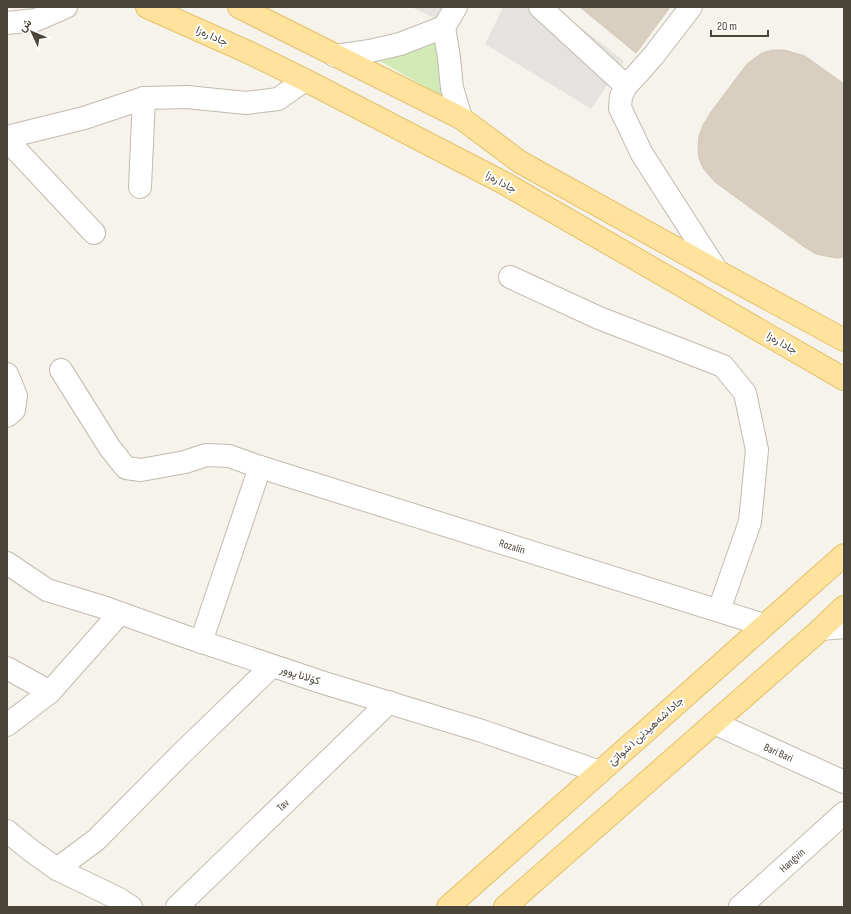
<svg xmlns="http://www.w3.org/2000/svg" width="851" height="914" viewBox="0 0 851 914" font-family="'Sofia Sans Condensed',Vazirmatn,sans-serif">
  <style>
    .green { fill: #d2eab5 }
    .parking { fill: #e5e3e0 }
    .building { fill: #d8cfc1; stroke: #d3c7b4 }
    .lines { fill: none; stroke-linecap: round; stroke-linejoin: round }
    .minor-casing { stroke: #c2bbae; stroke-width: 24 }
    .major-casing { stroke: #e6c16a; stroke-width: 24 }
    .minor { stroke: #fff; stroke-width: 22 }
    .major { stroke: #ffe39c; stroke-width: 22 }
    .labels { text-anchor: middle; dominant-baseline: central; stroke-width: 4; stroke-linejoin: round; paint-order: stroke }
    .street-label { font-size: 11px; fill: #4b4439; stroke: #fff }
  </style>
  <rect width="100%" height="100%" fill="#f6f3ec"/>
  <!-- green -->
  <polygon class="green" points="427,38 436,43 452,102 371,56"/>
  <!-- parking -->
  <g class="parking">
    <polygon points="411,7 444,7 437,19"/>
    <polygon points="503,7 554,7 624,61 591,109 485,44"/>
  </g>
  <!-- building -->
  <g class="building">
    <polygon points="580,7 670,7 636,53"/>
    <polygon points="773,50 784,50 805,56 844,84 844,257 837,258 826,256 816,254 803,246 715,182 703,168 699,158 698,147 699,136 703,125 711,112 747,64 762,53"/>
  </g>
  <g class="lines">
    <defs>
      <g id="minor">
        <polyline points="540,7 626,86 640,71 654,55 691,7"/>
        <polyline points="7,23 36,20 66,7"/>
        <polyline points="444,27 449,58 452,88 461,118"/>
        <polyline points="335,56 370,51 400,44 444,27 456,7"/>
        <polyline points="626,86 621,96 620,108 642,154 717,271"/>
        <polyline points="7,137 84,118 144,98 187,97 246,103 278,99 305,80"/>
        <polyline points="7,140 94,233"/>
        <polyline points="140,187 144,98"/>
        <polyline points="510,277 599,318 723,366 745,393 757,450 750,522 719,610"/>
        <path id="s1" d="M61 370 110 448 126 468 141 470 185 462 206 455 229 456 260 467 764 625"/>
        <polyline points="7,374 16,396 14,410 7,416"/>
        <polyline points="7,563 47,590 106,608 184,636 321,682 482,731 600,772"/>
        <polyline points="821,629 844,627"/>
        <polyline points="201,642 260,467"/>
        <polyline points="7,668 50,692"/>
        <path id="s2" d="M714 723 844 782"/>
        <polyline points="7,725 50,692 120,613"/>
        <polyline points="7,831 29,849 57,869 119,899 131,907"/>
        <polyline points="57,869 96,840 180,755 272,666"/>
        <path id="s3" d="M177 907 389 702"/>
        <path id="s4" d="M740 907 844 813"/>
      </g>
      <g id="major">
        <polyline points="147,7 250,53 305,80 504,183 844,379"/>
        <polyline points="239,7 461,118 520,162 717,271 844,340"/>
        <polyline points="448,907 844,555"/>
        <polyline points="505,907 821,629 844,607"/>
      </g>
    </defs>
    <!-- minor casing -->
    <use href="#minor" class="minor-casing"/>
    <!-- major casing -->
    <use href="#major" class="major-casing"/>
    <!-- minor -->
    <use href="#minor" class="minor"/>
    <!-- major -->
    <use href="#major" class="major"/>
  </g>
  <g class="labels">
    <!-- street labels -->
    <g class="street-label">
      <text transform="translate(212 36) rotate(24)">جادا ره‌زا</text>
      <text transform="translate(501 182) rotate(29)">جادا ره‌زا</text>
      <text transform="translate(782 343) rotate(30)">جادا ره‌زا</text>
      <text stroke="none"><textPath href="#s1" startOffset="520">Rozalin</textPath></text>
      <text transform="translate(300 675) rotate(18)">کۆلانا پوور</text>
      <text transform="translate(646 731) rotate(-42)">جادا شەهیدێن ١ شواتێ</text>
      <text stroke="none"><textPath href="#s2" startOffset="71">Bari Bari</textPath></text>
      <text stroke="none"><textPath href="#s3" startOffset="147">Tav</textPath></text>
      <text stroke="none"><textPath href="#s4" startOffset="70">Hangvin</textPath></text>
    </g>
  </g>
  <!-- border -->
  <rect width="851" height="914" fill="none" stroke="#4b4439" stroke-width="16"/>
  <!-- north arrow -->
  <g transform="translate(32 32) rotate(314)" stroke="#ffffff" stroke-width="3" paint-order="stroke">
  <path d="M0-3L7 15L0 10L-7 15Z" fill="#4b4439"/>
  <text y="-6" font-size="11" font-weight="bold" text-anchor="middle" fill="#4b4439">ش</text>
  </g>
  <!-- scale -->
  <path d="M711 30v6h57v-6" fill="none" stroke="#4b4439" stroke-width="2"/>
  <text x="717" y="30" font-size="12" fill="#4b4439" stroke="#ffffff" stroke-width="3" paint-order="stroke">20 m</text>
</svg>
